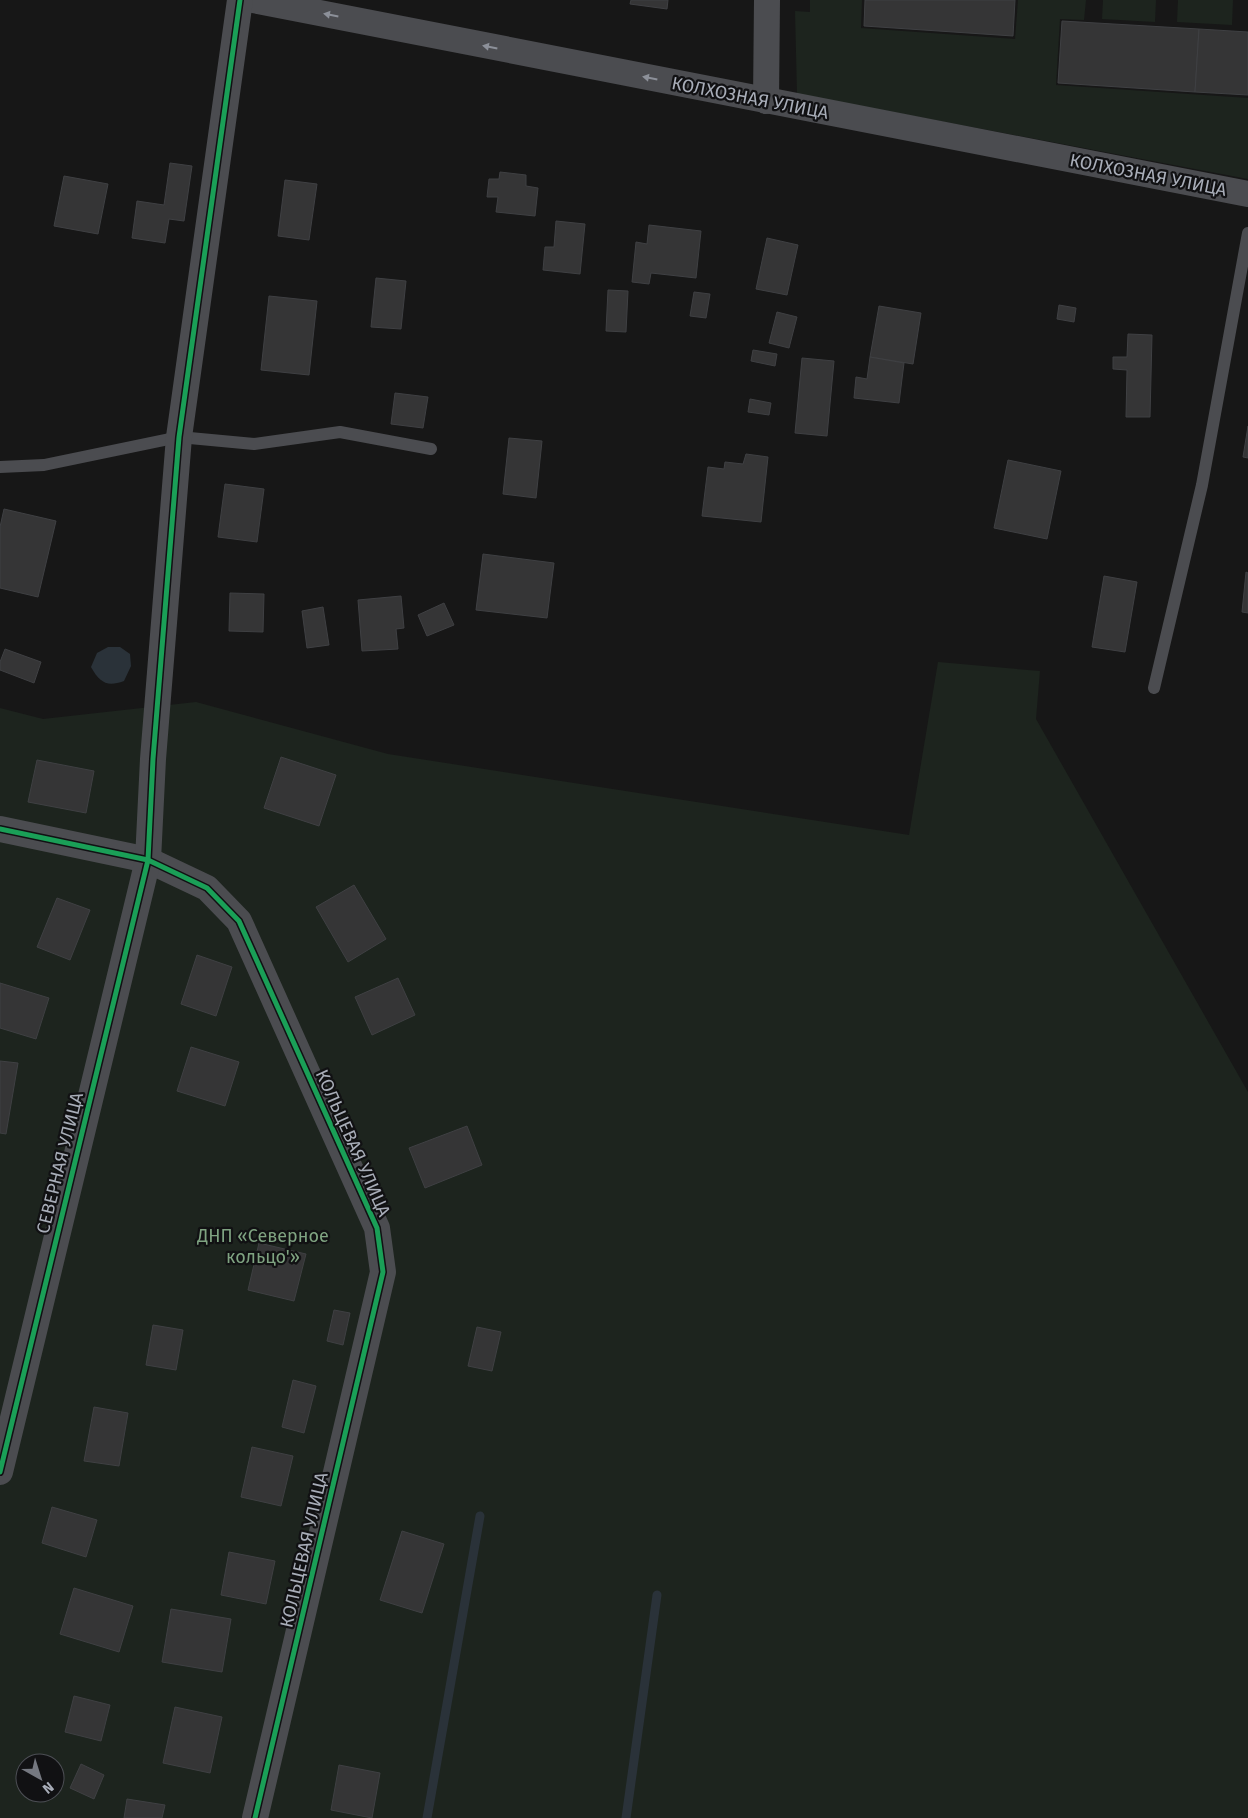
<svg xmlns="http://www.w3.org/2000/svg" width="1248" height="1818" viewBox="0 0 1248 1818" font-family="'Fira Sans',sans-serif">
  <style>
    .green { fill: #1d241e; fill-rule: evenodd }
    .water { fill: #2a3239 }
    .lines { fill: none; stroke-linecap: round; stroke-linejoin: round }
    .stream { stroke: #2a3239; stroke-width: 9 }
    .building { fill: #353536; stroke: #3f4043 }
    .lane { stroke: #4b4c50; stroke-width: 12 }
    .street { stroke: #4b4c50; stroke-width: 26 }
    .cycleway-casing { stroke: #111113; stroke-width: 8 }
    .cycleway { stroke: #1a9f57; stroke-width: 5 }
    .oneway { fill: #8c9099 }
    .labels { text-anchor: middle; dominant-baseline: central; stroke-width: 4.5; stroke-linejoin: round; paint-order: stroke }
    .street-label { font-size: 18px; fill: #a8adb8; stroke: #111113 }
    .park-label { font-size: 18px; fill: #7fa381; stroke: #111113 }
  </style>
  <rect width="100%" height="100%" fill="#171717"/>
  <!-- green -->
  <g class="green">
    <polygon points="810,0 862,0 861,28 1015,39 1018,0 1086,0 1084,20 1060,19 1056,85 1248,98 1248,179 797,94 795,11 810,12"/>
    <polygon points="1103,0 1156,0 1155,22 1102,19"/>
    <polygon points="1178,0 1233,0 1232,25 1177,22"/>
    <path d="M938 662 1040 671 1036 719 1248 1092V1818H0V708L43 719 196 702 388 754 909 835ZM25 1763H55V1793H25Z"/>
  </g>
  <!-- water -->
  <path class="water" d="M108 647H120L130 654 131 666 124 681C107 687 100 683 91 667L97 653Z"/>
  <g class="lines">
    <!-- stream -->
    <g class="stream">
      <polyline points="427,1818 480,1516"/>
      <polyline points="626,1818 657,1595"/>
    </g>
  </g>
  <!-- building -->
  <g class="building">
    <polygon points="631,0 668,0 667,9 630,4"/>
    <polygon points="865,0 1015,0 1013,36 864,26"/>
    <polygon points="1062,21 1199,29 1195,92 1058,83"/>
    <polygon points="1199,29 1248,32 1248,95 1195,92"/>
    <polygon points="170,163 192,166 184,221 169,219 165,243 132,238 137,201 164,205"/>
    <polygon points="500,172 526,175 526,186 538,188 535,216 496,212 498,197 487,197 489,179 499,179"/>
    <polygon points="64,176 108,184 98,234 54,226"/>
    <polygon points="285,180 317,184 309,240 278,236"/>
    <polygon points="556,221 585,224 580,274 543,270 545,247 554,247"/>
    <polygon points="649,225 701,231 696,278 651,273 649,284 632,282 636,242 647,244"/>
    <polygon points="767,238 798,245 787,295 756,289"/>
    <polygon points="376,278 406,281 401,329 371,327"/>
    <polygon points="608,290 628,291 626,332 606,331"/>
    <polygon points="694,292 710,294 706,318 690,316"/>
    <polygon points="269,296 317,301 309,375 261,370"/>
    <polygon points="1059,305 1076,308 1074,322 1057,319"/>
    <polygon points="879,306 921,313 913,364 870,357"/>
    <polygon points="777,312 797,317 789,348 769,343"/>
    <polygon points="1128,334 1152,335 1150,417 1126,417 1127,370 1113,369 1113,357 1127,357"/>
    <polygon points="753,350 777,354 775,366 751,361"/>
    <polygon points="870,357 904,363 899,403 854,398 856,377 867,379"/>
    <polygon points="802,358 834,361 827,436 795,433"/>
    <polygon points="395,393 428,397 423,428 391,424"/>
    <polygon points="750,399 771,403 769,415 748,412"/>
    <polygon points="1248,426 1248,458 1243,457"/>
    <polygon points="509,438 542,441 536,498 503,494"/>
    <polygon points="746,454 768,457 761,522 702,516 708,467 724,469 725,462 743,464"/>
    <polygon points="1008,460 1061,471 1047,539 994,528"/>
    <polygon points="225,484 264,489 257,542 218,537"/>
    <polygon points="4,509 56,521 38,597 0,588 0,527"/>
    <polygon points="483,554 554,563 547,618 476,610"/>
    <polygon points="1246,572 1248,573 1248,613 1242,612"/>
    <polygon points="1104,576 1137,582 1125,652 1092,647"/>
    <polygon points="230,593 264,594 263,632 229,631"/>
    <polygon points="401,596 404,628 396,629 398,649 362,651 358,600"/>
    <polygon points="444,603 454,625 427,636 418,615"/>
    <polygon points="323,607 329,645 307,648 302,611"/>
    <polygon points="5,649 41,662 34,683 0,670 0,662"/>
    <polygon points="281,757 336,775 319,826 264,808"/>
    <polygon points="37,760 94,771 86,813 28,802"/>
    <polygon points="354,885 386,939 348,962 316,907"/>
    <polygon points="57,898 90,910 70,960 37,947"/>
    <polygon points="197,955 232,967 216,1016 181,1004"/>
    <polygon points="398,978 415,1015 372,1035 355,997"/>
    <polygon points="0,983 49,998 36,1039 0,1028"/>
    <polygon points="191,1047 239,1062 225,1106 177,1091"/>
    <polygon points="0,1061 18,1063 6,1134 0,1133"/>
    <polygon points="467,1126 482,1165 425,1188 409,1148"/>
    <polygon points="259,1243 306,1254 294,1301 248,1290"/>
    <polygon points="334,1310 350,1313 343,1345 327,1341"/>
    <polygon points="153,1325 183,1330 176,1370 146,1365"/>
    <polygon points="477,1327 501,1332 492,1371 468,1366"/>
    <polygon points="293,1380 316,1386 304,1433 282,1427"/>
    <polygon points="94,1407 128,1413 119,1466 84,1461"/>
    <polygon points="252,1447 293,1456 281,1506 241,1497"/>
    <polygon points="52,1507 97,1520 86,1557 42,1543"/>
    <polygon points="402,1531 444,1544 422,1613 380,1600"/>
    <polygon points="229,1552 275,1561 266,1604 221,1595"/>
    <polygon points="74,1588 133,1606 119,1652 60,1634"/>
    <polygon points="171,1609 231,1619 222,1672 162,1662"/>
    <polygon points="74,1696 110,1705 101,1741 65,1732"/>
    <polygon points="175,1707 222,1717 210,1773 163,1763"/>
    <polygon points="81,1764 104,1775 94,1799 70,1788"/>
    <polygon points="339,1765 380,1773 372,1818 331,1810"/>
    <polygon points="127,1799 165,1805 162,1818 124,1818"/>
  </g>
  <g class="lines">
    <!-- lane -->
    <g class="lane">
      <polyline points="0,467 44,465 179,437 254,444 340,432 431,449"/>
      <polyline points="1154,688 1202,485 1248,233"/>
    </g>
    <!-- street -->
    <g class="street">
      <polyline points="253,0 1248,194"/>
      <polyline points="766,101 767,0"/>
      <polyline points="0,829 148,860 207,888 239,921 377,1228 383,1272 255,1818"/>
      <polyline points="0,1472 148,860 153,759 179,437 240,0"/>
    </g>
    <defs>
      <g id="cycleway">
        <polyline points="0,829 148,860 207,888 239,921 377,1228 383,1272 255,1818"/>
        <polyline points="0,1472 148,860 153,759 179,437 240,0"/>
      </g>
    </defs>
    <!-- cycleway casing -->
    <use href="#cycleway" class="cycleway-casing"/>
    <!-- cycleway -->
    <use href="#cycleway" class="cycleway"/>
  </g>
  <!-- one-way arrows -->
  <defs><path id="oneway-solid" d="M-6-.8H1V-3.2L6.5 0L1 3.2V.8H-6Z" transform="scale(1.25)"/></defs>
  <g class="oneway">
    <use href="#oneway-solid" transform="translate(331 15) rotate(-169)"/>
    <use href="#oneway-solid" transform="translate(490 47) rotate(-169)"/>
    <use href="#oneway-solid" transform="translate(650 78) rotate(-169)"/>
  </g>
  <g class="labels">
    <!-- street labels -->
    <g class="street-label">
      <text transform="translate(750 98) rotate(11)">КОЛХОЗНАЯ УЛИЦА</text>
      <text transform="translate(1148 175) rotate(11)">КОЛХОЗНАЯ УЛИЦА</text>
      <text transform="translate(353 1143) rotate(66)">КОЛЬЦЕВАЯ УЛИЦА</text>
      <text transform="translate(60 1163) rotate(-76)">СЕВЕРНАЯ УЛИЦА</text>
      <text transform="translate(304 1550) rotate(-77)">КОЛЬЦЕВАЯ УЛИЦА</text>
    </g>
    <!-- park labels -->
    <g class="park-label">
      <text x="263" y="1236">ДНП «Северное<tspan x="263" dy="21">кольцо'»</tspan></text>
    </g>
  </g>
  <!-- north arrow -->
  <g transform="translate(40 1778) rotate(141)"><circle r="24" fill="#111113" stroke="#4d4f55"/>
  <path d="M0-4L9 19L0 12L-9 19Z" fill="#757880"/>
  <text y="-8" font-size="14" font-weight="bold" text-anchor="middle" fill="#a8adb8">N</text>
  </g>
</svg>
